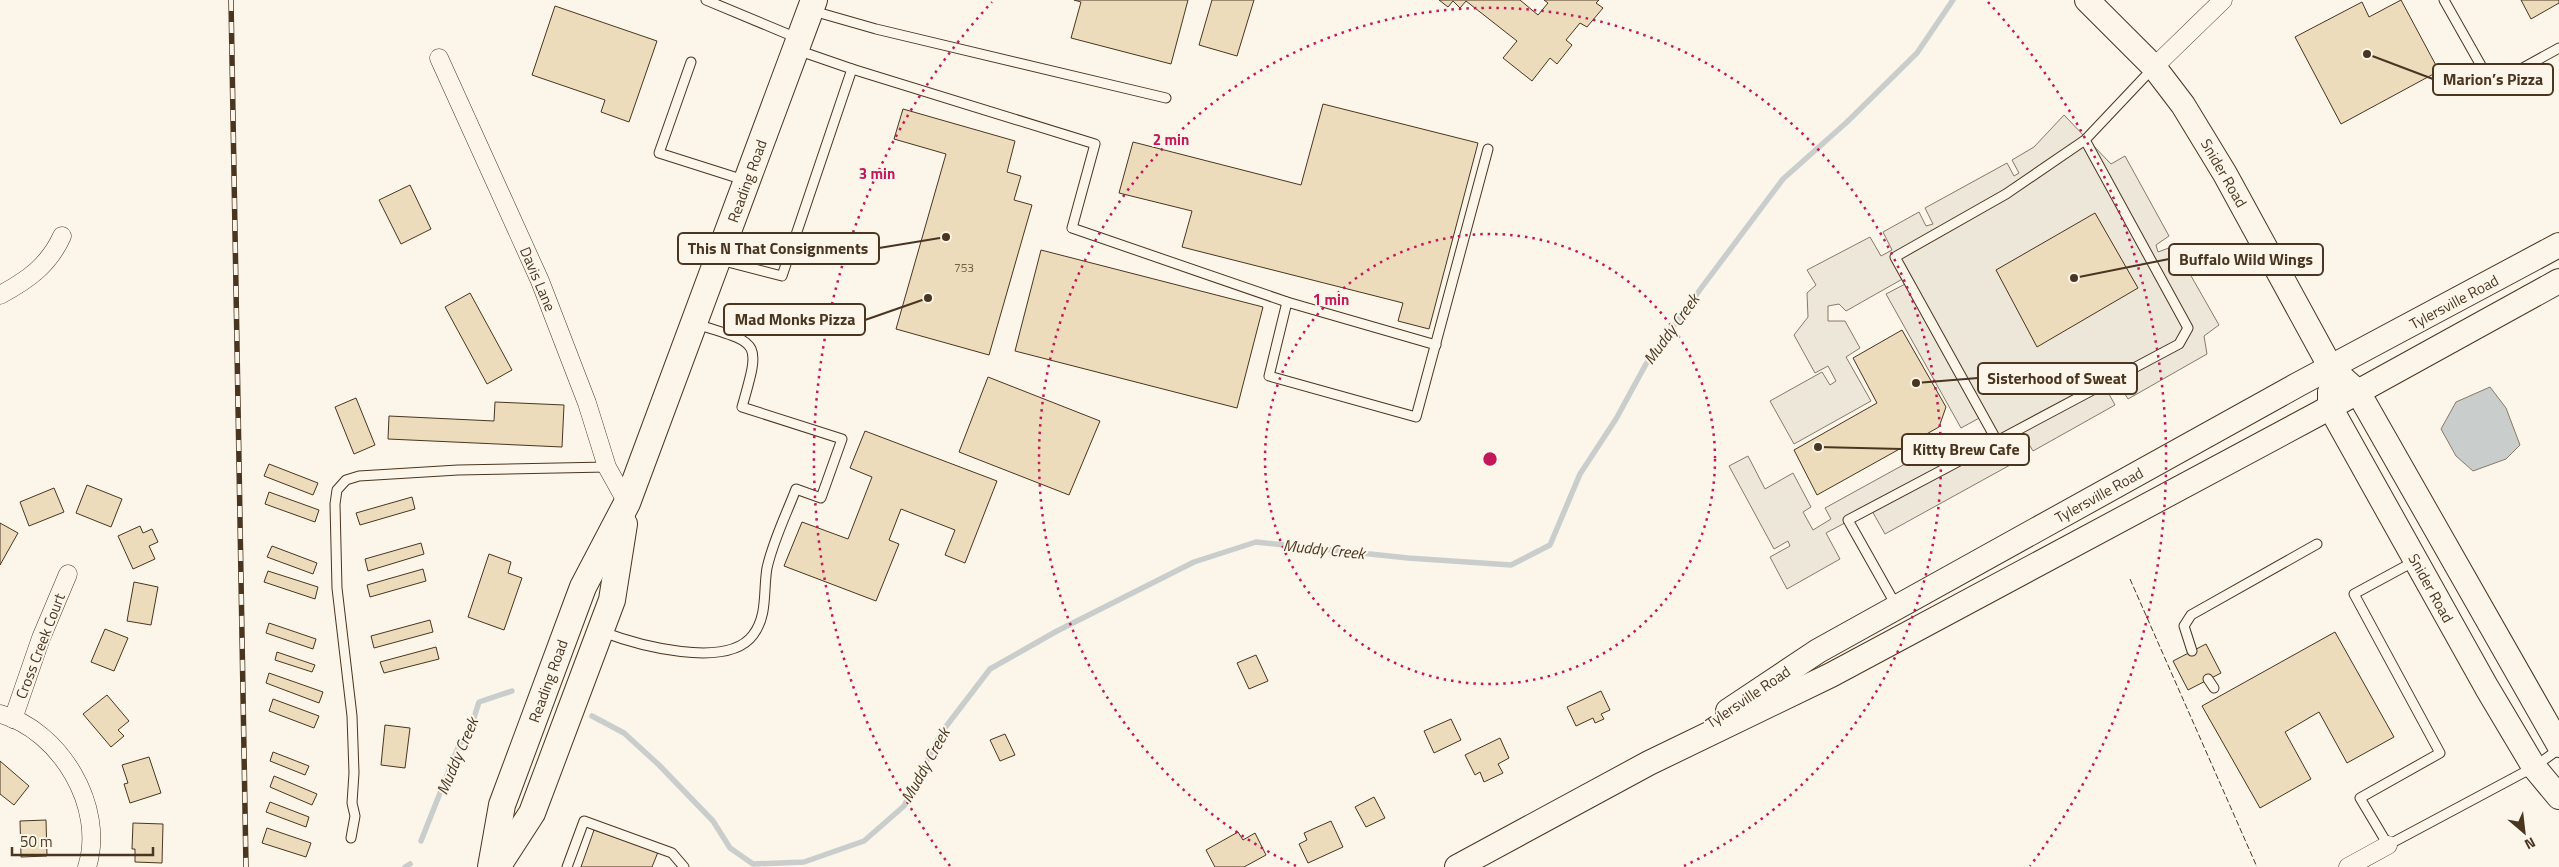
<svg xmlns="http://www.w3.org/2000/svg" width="2559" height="867" viewBox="0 0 2559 867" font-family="'Titillium Web',sans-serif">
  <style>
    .parking { fill: #ede7d9; stroke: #887966 }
    .water { fill: #c9cecd; stroke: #887966 }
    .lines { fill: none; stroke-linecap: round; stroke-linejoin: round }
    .stream { stroke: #c9cecd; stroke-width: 5.5 }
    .building { fill: #ecdcbc; stroke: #4a3520 }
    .lane-casing { stroke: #4a3520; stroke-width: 11 }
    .street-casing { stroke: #4a3520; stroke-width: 19 }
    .secondary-casing { stroke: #4a3520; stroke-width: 26 }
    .primary-casing { stroke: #4a3520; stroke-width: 28 }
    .lane { stroke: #fbf6e9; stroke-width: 9 }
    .street { stroke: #fbf6e9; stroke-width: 18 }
    .secondary { stroke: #fbf6e9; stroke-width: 24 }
    .primary { stroke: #fbf6e9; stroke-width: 26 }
    .rail-casing { stroke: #4a3520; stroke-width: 5.5 }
    .rail { stroke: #fbf6e9; stroke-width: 4; stroke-dasharray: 11; stroke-linecap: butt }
    .fence { stroke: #4a3520; stroke-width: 1; stroke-dasharray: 6 2.5; stroke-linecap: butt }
    .ring { fill: none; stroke: #c2185b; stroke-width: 2.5; stroke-dasharray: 2.5 5 }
    .labels { text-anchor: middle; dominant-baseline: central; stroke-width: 4; stroke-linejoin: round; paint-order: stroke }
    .number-label { font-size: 12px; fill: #725f47 }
    .street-label { font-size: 15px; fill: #4a3520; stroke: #fbf6e9 }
    .water-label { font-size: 16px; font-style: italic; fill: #4a3520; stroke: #fbf6e9 }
    .centre { fill: #c2185b; stroke: #fbf6e9; stroke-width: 2.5 }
    .ring-label { font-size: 15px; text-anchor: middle; font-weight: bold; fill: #c2185b; stroke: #fbf6e9; stroke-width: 4; stroke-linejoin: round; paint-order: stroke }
    .leader { fill: none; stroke: #4a3520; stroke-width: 2 }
    .callout-dot { fill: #4a3520; stroke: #fbf6e9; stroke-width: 2 }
    .callout { fill: #fbf6e9; stroke: #4a3520; stroke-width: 2 }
    .callout-label { font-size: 16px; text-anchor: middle; font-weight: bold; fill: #4a3520 }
  </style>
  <rect width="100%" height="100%" fill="#fbf6e9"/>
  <!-- parking -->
  <polygon class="parking" points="2064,115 2111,164 2125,156 2169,236 2156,245 2158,252 2174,246 2219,325 2204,336 2207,354 2128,399 2120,386 2109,394 2115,405 2033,451 2026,439 2015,445 2021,459 1885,534 1871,509 1826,533 1840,559 1787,589 1770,557 1790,546 1788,541 1774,549 1729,466 1748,456 1765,489 1793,473 1811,507 1803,512 1813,530 1831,519 1825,508 1954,437 1961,450 1992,433 1983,416 1961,428 1886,294 1909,282 1906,277 1846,311 1839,304 1828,306 1828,321 1845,321 1860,348 1846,357 1871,401 1794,444 1770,401 1822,372 1830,385 1836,381 1828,366 1815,373 1794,335 1808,317 1807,293 1816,285 1807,270 1870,237 1881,256 1892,250 1883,232 1919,212 1926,226 1933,224 1925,208 2007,163 2014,176 2019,173 2012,160 2034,147"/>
  <!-- water -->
  <polygon class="water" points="2490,387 2506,408 2520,445 2506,459 2473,471 2456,456 2441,429 2456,402"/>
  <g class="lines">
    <!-- stream -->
    <g class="stream">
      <polyline points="592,716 624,733 659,765 713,821 730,848 753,864 804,862 864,841 904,806 941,733 990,669 1057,631 1194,562 1256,542 1408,558 1511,565 1550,545 1580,474 1616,419 1646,364 1702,287 1783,179 1847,122 1917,53 1953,0"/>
      <polyline points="421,841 459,745 470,730 479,702 512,691"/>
      <polyline points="405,867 410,864"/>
    </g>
  </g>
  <!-- building -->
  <g class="building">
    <polygon points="1074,0 1188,0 1171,64 1071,38 1081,2"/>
    <polygon points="1212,0 1254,0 1237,56 1199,45"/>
    <polygon points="1439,0 1520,0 1538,15 1548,3 1544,0 1599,0 1596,3 1603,8 1587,27 1580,23 1566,40 1572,45 1557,64 1550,58 1532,81 1503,58 1517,41 1466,1 1460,8 1453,1 1448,7"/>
    <polygon points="2401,0 2439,71 2341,124 2295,37 2362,2 2369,17"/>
    <polygon points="2521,0 2559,0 2559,3 2531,19"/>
    <polygon points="555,6 657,41 629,122 601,112 605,100 532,75"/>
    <polygon points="1323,104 1478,143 1429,329 1398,321 1403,303 1182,247 1192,211 1119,193 1133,142 1301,185"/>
    <polygon points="903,109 1015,141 1007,172 1021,176 1014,200 1032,205 989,355 896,329 946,154 894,139"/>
    <polygon points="410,185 431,229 401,244 379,200"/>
    <polygon points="2095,213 2138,288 2037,347 1996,270"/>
    <polygon points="1041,250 1263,307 1237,408 1015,351"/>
    <polygon points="470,293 512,370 487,384 445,307"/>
    <polygon points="1902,330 1946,407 1939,427 1817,495 1794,450 1877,403 1853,358"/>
    <polygon points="988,377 1100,421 1069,495 959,452"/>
    <polygon points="356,398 375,445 354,454 335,407"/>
    <polygon points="495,402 564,405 562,447 388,439 389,416 494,421"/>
    <polygon points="865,431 997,481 965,563 945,555 955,530 901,509 889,540 899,544 876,601 784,566 802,522 848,539 872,477 850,468"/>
    <polygon points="269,464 318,483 313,495 264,476"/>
    <polygon points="87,485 122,499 111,527 76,513"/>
    <polygon points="54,488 64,512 29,526 20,502"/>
    <polygon points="269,492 319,510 315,522 265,504"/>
    <polygon points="412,497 415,509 360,525 356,513"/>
    <polygon points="0,523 18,533 0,565"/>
    <polygon points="140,526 143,533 152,529 158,542 149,546 155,559 133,569 118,536"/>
    <polygon points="421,543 424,554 368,571 365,559"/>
    <polygon points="272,546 317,563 313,574 267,557"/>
    <polygon points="489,554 511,562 508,573 522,578 504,630 468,617"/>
    <polygon points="423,569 426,581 370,597 367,585"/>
    <polygon points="268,571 318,587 315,599 264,582"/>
    <polygon points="134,582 158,587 151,625 127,621"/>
    <polygon points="430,620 433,632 374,648 371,636"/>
    <polygon points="269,623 316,639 313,649 266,633"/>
    <polygon points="105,629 128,638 114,671 91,662"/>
    <polygon points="2335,632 2394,737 2347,763 2319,712 2285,732 2311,779 2260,808 2202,706"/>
    <polygon points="2206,644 2221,673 2188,690 2173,661"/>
    <polygon points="436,647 439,659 384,673 380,662"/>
    <polygon points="277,652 315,665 312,672 275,660"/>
    <polygon points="1256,655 1268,681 1249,689 1237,663"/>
    <polygon points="269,673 323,692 319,703 266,683"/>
    <polygon points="1601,691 1610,710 1601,714 1604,719 1595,723 1593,718 1576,726 1567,707"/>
    <polygon points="107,695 129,721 118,730 124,736 111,747 83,714"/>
    <polygon points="273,699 319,716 314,728 269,711"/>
    <polygon points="1451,719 1461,740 1434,753 1424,731"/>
    <polygon points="385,725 410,728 405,768 381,765"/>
    <polygon points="1005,734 1015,755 1000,761 990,740"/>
    <polygon points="1500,738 1509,758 1498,764 1503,773 1484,782 1480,772 1475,775 1465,755"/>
    <polygon points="273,752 309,766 305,775 270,761"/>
    <polygon points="149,757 161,793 130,803 124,784 128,783 122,765"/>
    <polygon points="0,761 29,786 14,805 0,794"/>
    <polygon points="274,776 317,794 312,805 270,787"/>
    <polygon points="1374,797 1385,818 1366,827 1355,807"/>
    <polygon points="270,802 309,817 306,827 266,812"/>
    <polygon points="46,820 47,856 21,857 20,821"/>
    <polygon points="1331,821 1343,847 1308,863 1299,844 1307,840 1304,833"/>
    <polygon points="133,823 163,824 162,863 135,862 135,849 132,849"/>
    <polygon points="267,828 311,843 306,857 262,843"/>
    <polygon points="594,830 658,852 652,867 581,867"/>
    <polygon points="1238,832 1243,840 1255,833 1266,855 1244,867 1215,867 1206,850"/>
  </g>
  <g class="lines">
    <defs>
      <g id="lane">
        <polyline points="706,0 797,38"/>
        <polyline points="2444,0 2492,85 2559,48"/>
        <polyline points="813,11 876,29 1166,98"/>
        <polyline points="691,62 659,153 744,180"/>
        <polyline points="852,69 1095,144 1072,228 1287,302 1436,345"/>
        <polyline points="2085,140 2188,328 2179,344 1997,441 1895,257 2006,194 2085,140 2154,67"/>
        <polyline points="720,260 782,276 852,69 797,50"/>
        <polyline points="1287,302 1269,376 1416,417 1488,149"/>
        <polyline points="2415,561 2354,594 2440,753 2360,798 2388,845 2534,767 2559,749"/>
        <polyline points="1897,607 1848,520 1997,441"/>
        <path d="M603 632C637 645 727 670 753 635 768 615 763 591 767 568 773 541 786 515 796 489L821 498 842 439 742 407C761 340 761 344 696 324"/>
        <polyline points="2192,651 2184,626 2191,615 2317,544"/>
        <polyline points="2208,679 2214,688"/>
        <polyline points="351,838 355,816 352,803 354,773 352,716 337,588 335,504 337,490 346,480 359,476 458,470 607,467"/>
        <polyline points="567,867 584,821 672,853 684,867"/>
      </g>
      <g id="street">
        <polyline points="439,58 540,281 587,403 607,467 627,503"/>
        <polyline points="2154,67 2223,0"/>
        <path d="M0 295C28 280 49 265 62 236"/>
        <path d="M0 714C60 730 106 807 87 867"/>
        <polyline points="13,719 41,638 68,574"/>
        <polyline points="2348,867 2388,845"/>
      </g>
      <g id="secondary">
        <polyline points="2087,0 2154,67 2183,105 2225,174 2331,368 2358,392 2559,745"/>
        <polyline points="2330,392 2330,407 2487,688 2534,767 2559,797"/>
        <polyline points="1728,711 1818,651 2299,384 2559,245"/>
        <polyline points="1457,867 1649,763 1831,675 2316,415 2559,281"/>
      </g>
      <g id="primary">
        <polyline points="491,867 502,805 583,587 627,503 814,0"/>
        <polyline points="497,867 532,813 612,600 624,524"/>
      </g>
    </defs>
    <!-- lane casing -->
    <use href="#lane" class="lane-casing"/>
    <!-- street casing -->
    <use href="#street" class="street-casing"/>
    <!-- secondary casing -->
    <use href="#secondary" class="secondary-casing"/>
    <!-- primary casing -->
    <use href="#primary" class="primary-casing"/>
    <!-- lane -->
    <use href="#lane" class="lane"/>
    <!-- street -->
    <use href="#street" class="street"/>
    <!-- secondary -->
    <use href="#secondary" class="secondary"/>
    <!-- primary -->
    <use href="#primary" class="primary"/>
    <defs>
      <polyline id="rail" points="231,0 246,867"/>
    </defs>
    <!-- rail casing -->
    <use href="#rail" class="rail-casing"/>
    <!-- rail -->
    <use href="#rail" class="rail"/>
    <!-- fence -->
    <polyline class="fence" points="2130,579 2257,867"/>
  </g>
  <!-- distance rings -->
  <g class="ring">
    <circle cx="1490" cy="459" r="225"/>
    <path d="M1296 866A451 451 0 1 1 1684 866"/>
    <path d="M950 866A676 676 0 0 1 992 2M1988 2A676 676 0 0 1 2030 866"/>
  </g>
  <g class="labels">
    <!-- number labels -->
    <g class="number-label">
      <text x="964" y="267">753</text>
    </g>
    <!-- street labels -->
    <g class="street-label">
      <text transform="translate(2224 173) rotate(60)">Snider Road</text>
      <text transform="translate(747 181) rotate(-70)">Reading Road</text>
      <text transform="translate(538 279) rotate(67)">Davis Lane</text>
      <text transform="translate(2454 302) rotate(-28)">Tylersville Road</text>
      <text transform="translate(2099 495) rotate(-29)">Tylersville Road</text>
      <text transform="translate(2431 588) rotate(61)">Snider Road</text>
      <text transform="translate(40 646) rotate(-69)">Cross Creek Court</text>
      <text transform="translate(548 681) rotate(-70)">Reading Road</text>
      <text transform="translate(1748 697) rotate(-34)">Tylersville Road</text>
    </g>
    <!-- water labels -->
    <g class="water-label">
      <text transform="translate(1671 329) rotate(-54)">Muddy Creek</text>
      <text transform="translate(1324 549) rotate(6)">Muddy Creek</text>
      <text transform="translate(457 756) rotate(-67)">Muddy Creek</text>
      <text transform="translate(925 765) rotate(-61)">Muddy Creek</text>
    </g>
  </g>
  <circle cx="1490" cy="459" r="8" class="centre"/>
  <g class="ring-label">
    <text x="1171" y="145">2 min</text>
    <text x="877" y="179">3 min</text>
    <text x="1331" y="305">1 min</text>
  </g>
  <!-- callouts -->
  <path class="leader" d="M2367 54L2433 79M946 237L879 248M2074 278L2169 259M928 298L865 320M1916 383L1978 378M1818 447L1902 449"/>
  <g class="callout-dot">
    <circle cx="2367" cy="54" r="5"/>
    <circle cx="946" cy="237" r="5"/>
    <circle cx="2074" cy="278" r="5"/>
    <circle cx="928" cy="298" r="5"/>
    <circle cx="1916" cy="383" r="5"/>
    <circle cx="1818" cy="447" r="5"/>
  </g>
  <g class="callout">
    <rect x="2433" y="64" width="120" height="31" rx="5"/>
    <rect x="678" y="233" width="201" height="31" rx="5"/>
    <rect x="2169" y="244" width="154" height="31" rx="5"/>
    <rect x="724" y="304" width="141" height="31" rx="5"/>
    <rect x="1978" y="363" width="159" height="31" rx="5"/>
    <rect x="1902" y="434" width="127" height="31" rx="5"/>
  </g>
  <g class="callout-label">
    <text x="2493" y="85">Marion’s Pizza</text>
    <text x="778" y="254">This N That Consignments</text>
    <text x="2246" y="265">Buffalo Wild Wings</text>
    <text x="795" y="325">Mad Monks Pizza</text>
    <text x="2057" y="384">Sisterhood of Sweat</text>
    <text x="1966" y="455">Kitty Brew Cafe</text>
  </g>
  <!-- north arrow -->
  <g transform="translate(2524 832) rotate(152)" stroke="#fbf6e9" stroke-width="4" paint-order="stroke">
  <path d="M0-4L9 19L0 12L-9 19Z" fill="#4a3520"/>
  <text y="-8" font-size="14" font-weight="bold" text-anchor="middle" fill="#4a3520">N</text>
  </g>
  <!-- scale -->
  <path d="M12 847v8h141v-8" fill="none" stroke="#4a3520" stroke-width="2.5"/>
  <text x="20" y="847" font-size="15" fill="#4a3520" stroke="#fbf6e9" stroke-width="4" paint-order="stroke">50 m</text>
</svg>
